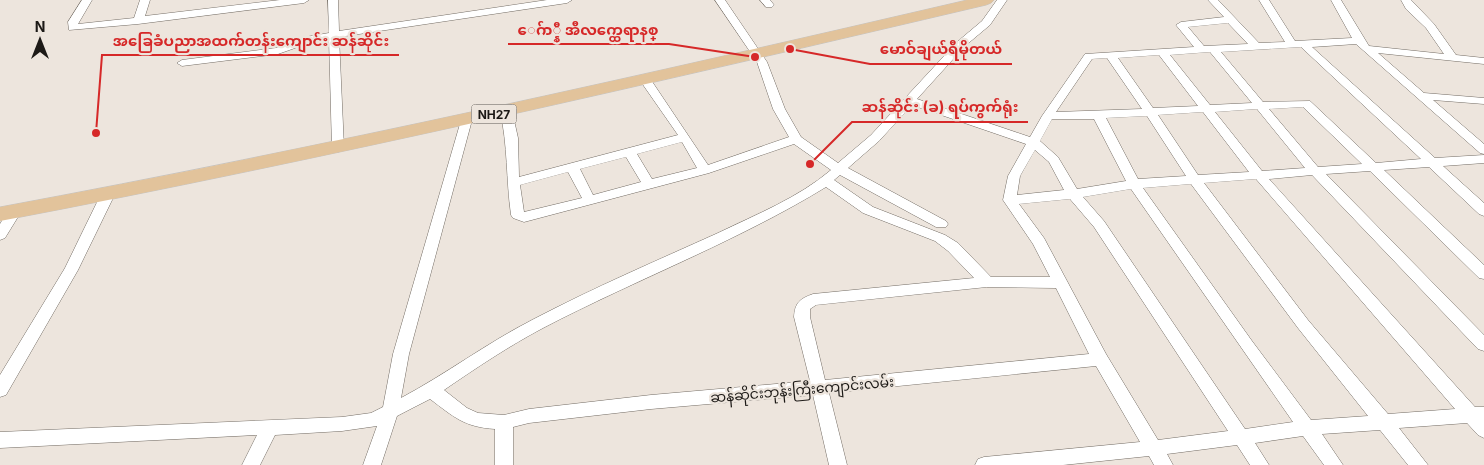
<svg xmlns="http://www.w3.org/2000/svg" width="1484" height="465" viewBox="0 0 1484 465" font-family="Inter,'Noto Sans Myanmar',sans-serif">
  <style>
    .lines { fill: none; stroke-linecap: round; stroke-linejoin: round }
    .street-casing { stroke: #736c64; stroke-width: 1 }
    .primary-casing { stroke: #c4c3c2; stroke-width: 1 }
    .street { fill: #fff; fill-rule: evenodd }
    .primary { fill: #e2c39b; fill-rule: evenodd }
    .labels { text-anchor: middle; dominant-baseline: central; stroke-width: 4.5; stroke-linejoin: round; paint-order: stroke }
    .shield { fill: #ede5dd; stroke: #5b5652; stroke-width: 1 }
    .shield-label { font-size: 12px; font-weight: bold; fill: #1c1916 }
    .street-label { font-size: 14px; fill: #1c1916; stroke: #ede5dd }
    .leader { fill: none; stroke: #d62828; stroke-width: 2 }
    .callout-dot { fill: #d62828; stroke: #ede5dd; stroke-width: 2 }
    .callout-label { font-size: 15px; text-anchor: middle; font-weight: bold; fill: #d62828; stroke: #ede5dd; stroke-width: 4.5; stroke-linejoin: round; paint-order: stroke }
  </style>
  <rect width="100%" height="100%" fill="#ede5dd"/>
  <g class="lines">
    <defs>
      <g id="street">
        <polygon points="82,0 92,0 78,24 134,18 140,0 150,0 145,16 280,0 309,0 304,3 138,24 69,30 68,22"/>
        <polygon points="328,0 338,0 339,31 547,0 572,0 567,3 339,37 344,148 338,152 332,148 329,39 312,42 278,54 182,66 177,63 182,60 276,48 306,37 329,33"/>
        <path d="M715 0H725L767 62 785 109 801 137 838 163 871 135 957 42 982 21 997 0H1007L990 25 965 46 917 99 1030 137 1042 116 1085 54 1194 47 1176 25 1181 22 1224 17 1208 0H1218L1259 43 1285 42 1259 0H1269L1295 41 1352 38 1331 0H1341L1369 46 1444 54 1426 28 1406 9 1401 0H1411L1434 24 1456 55 1484 58V64L1378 53 1424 93 1484 98V104L1433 100 1484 144V154L1480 153 1356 44 1312 47 1435 158 1484 155V163L1443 166 1484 203V216L1479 214 1429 167 1384 170 1484 265V279L1479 278 1370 171 1326 174 1484 335V351L1478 349 1312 175 1269 179 1475 407H1484V438L1478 435 1467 423 1399 428 1428 465H1408L1380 430 1322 434 1343 465H1324L1303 436 1255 443 1269 465H1250L1237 445 1167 454 1173 465H1154L1149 456 1063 465H975L978 459 984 457 1140 442 1096 366 829 393 847 465H829L813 395 651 409 529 423 513 427V465H495V429C464 427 454 417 430 399L397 416 381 465H363L377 426 342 431 275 435 260 465H242L257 435 0 448V432L342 417 371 413 383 407 393 354 462 117 466 116 472 120 409 354 401 398C446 374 487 343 532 320 593 288 656 261 718 233 757 214 798 198 831 170L794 144 709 173 524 222 513 218 511 215C506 180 508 145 500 111L502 109 506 107 512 111 518 138 519 177 678 135 639 79 645 76 649 77 708 165 789 137 773 109 757 62ZM1228 23 1248 44 1204 46 1188 27ZM1301 47 1421 159 1376 163 1310 101 1263 102 1221 52ZM1210 52 1252 103 1210 105 1170 55ZM1159 55 1198 106 1153 108 1118 58ZM1107 58 1142 109 1056 112 1092 59ZM912 105 1026 144 1008 176 1003 200 1033 244 1050 277H991L958 243 945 235 873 207 834 180 840 175 936 227H946L948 224 946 221 848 168 879 141ZM1303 107 1362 164 1318 167 1269 109ZM1257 109 1305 168 1262 171 1215 112ZM1203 112 1249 172 1198 175 1158 115ZM1147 116 1186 176 1138 179 1106 118ZM1052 119H1094L1126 181 1077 189 1058 157 1040 141ZM682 142 697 168 652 179 637 154ZM1035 150 1049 162 1064 190 1017 195 1020 176ZM626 157 641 182 593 195 580 169ZM568 172 582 198 524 212 520 185ZM1256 179 1455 409 1388 414 1308 320 1204 183ZM1191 184 1298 328 1368 416 1311 420 1252 341 1143 188ZM826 187 863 213 935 241 948 251 974 278 813 294C799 299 795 303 794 317L810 381 651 395 529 409 504 415 478 413 467 408 444 390C476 368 509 346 543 328 637 279 736 242 826 187ZM1131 189 1293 422 1245 429 1104 221 1083 197ZM1070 199 1094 227 1228 431 1158 440 1106 354 1044 238 1019 204ZM987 287 1056 288 1089 354 825 380 810 317V309L816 305Z"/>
        <polygon points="760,0 770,0 774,5 772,7 766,7"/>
        <polygon points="108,190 113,191 115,194 78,270 6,395 0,397 0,375 65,268 101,194 103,191"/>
        <polygon points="14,207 19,209 21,212 5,238 0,240 0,224 9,209"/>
      </g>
      <path id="primary" d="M967 0H994L991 3 986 5C658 82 331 158 0 221V207C324 147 645 75 967 0Z"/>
    </defs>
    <!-- street casing -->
    <use href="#street" class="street-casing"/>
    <!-- primary casing -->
    <use href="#primary" class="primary-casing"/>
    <!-- street -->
    <use href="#street" class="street"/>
    <!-- primary -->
    <use href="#primary" class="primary"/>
  </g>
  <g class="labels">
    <!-- shield labels -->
    <rect class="shield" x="471.5" y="104.5" width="45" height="19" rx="4"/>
    <g class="shield-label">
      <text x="494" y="114">NH27</text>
    </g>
    <!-- street labels -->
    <g class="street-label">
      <text transform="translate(802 389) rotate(-5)">ဆန်ဆိုင်းဘုန်းကြီးကျောင်းလမ်း</text>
    </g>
  </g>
  <!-- callouts -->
  <path class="leader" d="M755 57L669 44H508M96 133L102 55H399M790 49L870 64H1012M810 164L852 122H1028"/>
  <g class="callout-dot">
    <circle cx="755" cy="57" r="5"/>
    <circle cx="96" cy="133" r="5"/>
    <circle cx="790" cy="49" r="5"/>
    <circle cx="810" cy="164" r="5"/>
  </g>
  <g class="callout-label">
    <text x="588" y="35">ေဂ်ာ္နီ အီလက္ထေရာနစ္</text>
    <text x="251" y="46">အခြေခံပညာအထက်တန်းကျောင်း ဆန်ဆိုင်း</text>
    <text x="941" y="54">မောဝ်ချယ်ရီမိုတယ်</text>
    <text x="940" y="112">ဆန်ဆိုင်း (ခ) ရပ်ကွက်ရုံး</text>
  </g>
  <!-- north arrow -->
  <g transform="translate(40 40)" stroke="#ede5dd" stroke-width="4" paint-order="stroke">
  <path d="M0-4L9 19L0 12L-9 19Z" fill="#1c1916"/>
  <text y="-8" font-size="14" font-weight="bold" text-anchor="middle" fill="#1c1916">N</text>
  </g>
</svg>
